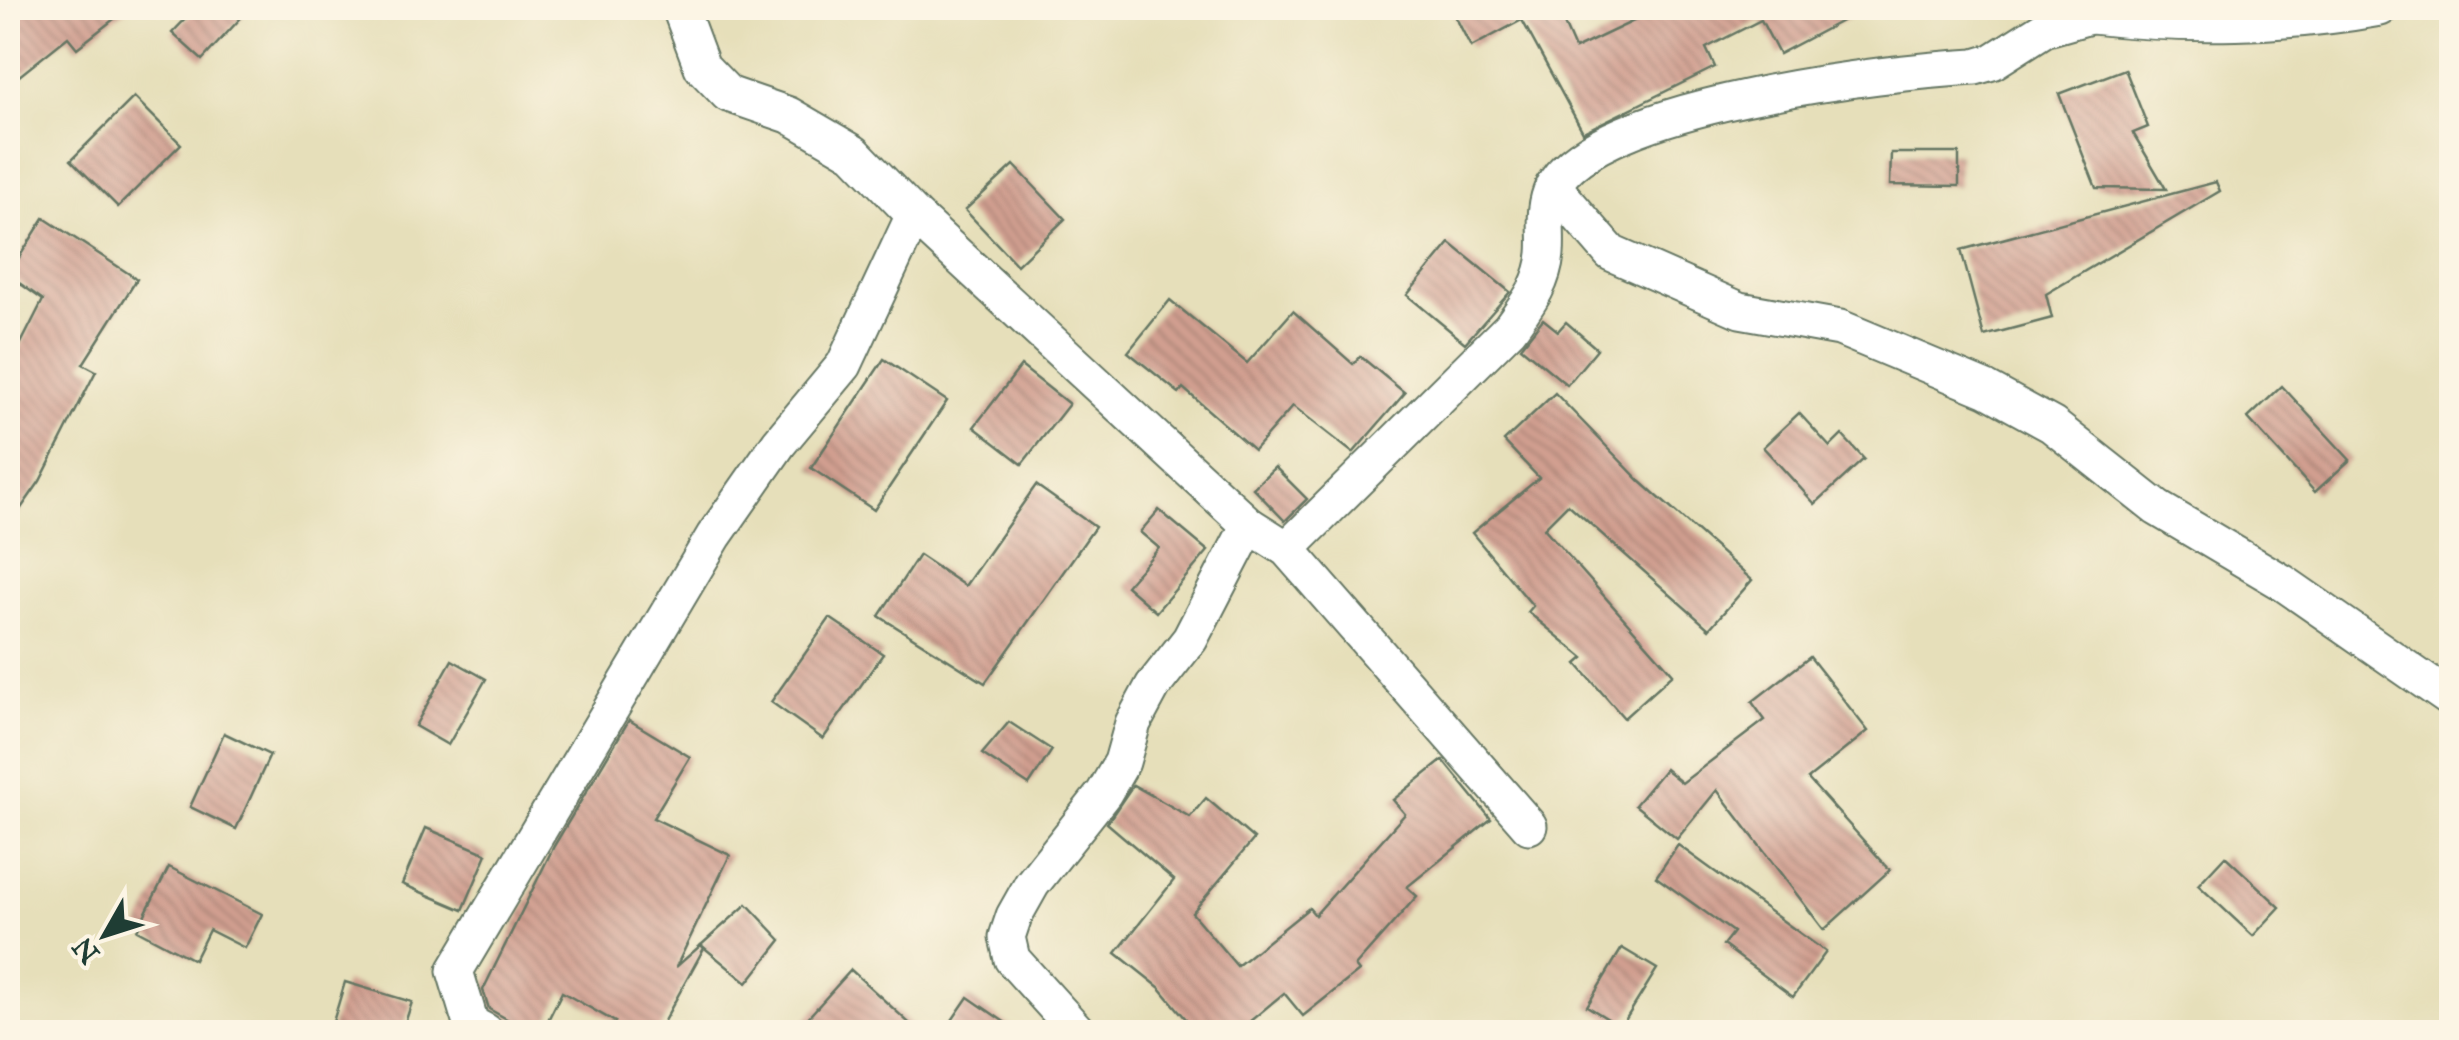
<svg xmlns="http://www.w3.org/2000/svg" width="2459" height="1040" viewBox="0 0 2459 1040" font-family="'IM FELL Great Primer',serif">
  <style>
    .building { fill: url(#building-back-hatch) }
    .lines { fill: none; stroke-linecap: round; stroke-linejoin: round }
    .street-casing { stroke: #657663; stroke-width: 39 }
    .street { stroke: #fff; stroke-width: 35 }
  </style>
  <defs>
    <pattern id="building-back-hatch" width="6" height="6" patternUnits="userSpaceOnUse" patternTransform="scale(2.5)"><rect width="6" height="6" fill="#d19f90"/><path d="M-1 5l2 2M0 0l6 6M5-1l2 2" fill="none" stroke="#a98376"/></pattern>
  </defs>
  <rect width="100%" height="100%" fill="#fcf5e5"/>
  <filter id="ink" filterUnits="userSpaceOnUse"><feTurbulence type="fractalNoise" baseFrequency=".01" numOctaves="2"/><feDisplacementMap in="SourceGraphic" scale="20" xChannelSelector="R" yChannelSelector="G"/><feConvolveMatrix kernelMatrix="1 2 1 2 8 2 1 2 1" color-interpolation-filters="sRGB"/></filter>
  <filter id="wash" filterUnits="userSpaceOnUse"><feTurbulence type="fractalNoise" baseFrequency=".0048" numOctaves="4" result="noise"/><feDisplacementMap in="SourceGraphic" scale="40" xChannelSelector="R" yChannelSelector="G"/><feGaussianBlur stdDeviation="2.25" result="paint"/><feColorMatrix in="noise" values="0 0 0 0 0 0 0 0 0 0 0 0 0 0 0 0 0 1.4 0 .05"/><feComposite in="paint" operator="in"/></filter>
  <g filter="url(#wash)">
    <rect width="100%" height="100%" fill="#e6dfba"/>
    <g id="blocks">
      <!-- building -->
      <g class="building">
        <polygon points="8,8 128,8 77,48 68,37 8,85"/>
        <polygon points="196,8 250,8 202,60 172,33"/>
        <polygon points="1451,8 1557,8 1575,49 1661,8 1866,8 1779,54 1761,20 1706,48 1715,67 1583,132 1522,20 1471,47"/>
        <polygon points="2125,69 2148,127 2133,133 2166,189 2096,188 2059,94"/>
        <polygon points="134,97 181,144 118,207 71,160"/>
        <polygon points="1891,153 1959,153 1959,186 1890,185"/>
        <polygon points="1014,165 1065,219 1017,265 965,210"/>
        <polygon points="2216,182 2220,191 2046,294 2052,318 1984,336 1961,250"/>
        <polygon points="44,218 137,279 83,364 96,371 40,481 8,527 8,369 43,300 8,275"/>
        <polygon points="1450,243 1510,292 1465,343 1407,295"/>
        <polygon points="1170,300 1247,363 1293,311 1353,364 1360,356 1405,393 1353,453 1293,406 1254,450 1183,388 1179,393 1128,352"/>
        <polygon points="1543,319 1558,331 1566,322 1597,349 1567,385 1521,347"/>
        <polygon points="884,359 947,401 874,510 811,468"/>
        <polygon points="1021,366 1069,404 1022,464 974,427"/>
        <polygon points="2282,386 2350,460 2315,492 2248,418"/>
        <polygon points="1555,393 1640,481 1752,580 1709,629 1568,504 1544,528 1673,674 1624,718 1577,664 1584,658 1528,612 1533,606 1472,533 1539,478 1504,441"/>
        <polygon points="1799,413 1830,447 1842,435 1864,459 1815,504 1763,447"/>
        <polygon points="1275,467 1307,499 1285,521 1253,488"/>
        <polygon points="1036,485 1095,527 985,683 879,616 919,555 965,586"/>
        <polygon points="1159,510 1208,551 1156,612 1126,586 1159,548 1140,532"/>
        <polygon points="830,618 883,654 823,739 771,702"/>
        <polygon points="1810,657 1868,731 1808,779 1890,870 1824,930 1717,790 1677,839 1635,805 1665,769 1682,783 1765,720 1752,702"/>
        <polygon points="452,660 486,679 448,745 415,726"/>
        <polygon points="629,720 690,757 653,818 730,855 676,967 701,945 704,948 658,1032 603,1032 615,1022 562,992 542,1032 530,1032 489,1009 483,990 554,846"/>
        <polygon points="1009,722 1052,750 1029,785 982,754"/>
        <polygon points="224,733 270,755 236,829 190,807"/>
        <polygon points="1443,760 1491,819 1407,887 1417,896 1355,966 1359,971 1303,1016 1284,993 1237,1032 1197,1032 1160,988 1116,953 1174,880 1107,823 1133,785 1190,817 1206,798 1254,839 1192,913 1237,966 1309,908 1315,915 1405,814 1393,800"/>
        <polygon points="426,828 487,854 463,910 402,884"/>
        <polygon points="1678,845 1826,952 1793,997 1723,945 1733,932 1656,877"/>
        <polygon points="2225,856 2280,907 2253,936 2198,885"/>
        <polygon points="169,867 262,914 245,948 209,930 194,960 137,930"/>
        <polygon points="747,904 781,940 747,983 701,945"/>
        <polygon points="1622,948 1657,969 1621,1027 1587,1006"/>
        <polygon points="851,970 919,1032 795,1032"/>
        <polygon points="345,982 412,1002 402,1032 330,1032"/>
        <polygon points="968,997 1019,1032 944,1032"/>
      </g>
    </g>
  </g>
  <g filter="url(#ink)">
    <use href="#blocks" fill-opacity="0" stroke="#657663" stroke-width="2.5"/>
    <g class="lines">
      <defs>
        <g id="street">
          <polyline points="680,8 702,67 728,94 789,115 854,153 914,215 1249,525 1287,549 1529,826"/>
          <path d="M2092 16C2186 27 2287 25 2380 8"/>
          <polyline points="1553,186 1611,253 1740,310 1840,328 1986,389 2052,425 2157,508 2282,582 2452,700"/>
          <path d="M1287 549 1510 328C1527 304 1543 285 1546 254 1548 232 1542 209 1553 187 1594 104 1887 72 1975 67L1992 62 2044 29 2118 8"/>
          <polyline points="486,1032 471,1024 455,971 714,536 779,443 844,365 914,215"/>
          <polyline points="1078,1032 1012,959 1007,937 1014,916 1032,884 1104,793 1122,762 1133,723 1153,686 1190,639 1249,525"/>
        </g>
      </defs>
      <!-- street casing -->
      <use href="#street" class="street-casing"/>
      <!-- street -->
      <use href="#street" class="street"/>
    </g>
  </g>
  <!-- margin -->
  <rect width="2459" height="1040" fill="none" stroke="#fcf5e5" stroke-width="40"/>
  <!-- north arrow -->
  <g transform="translate(105 935) rotate(231)" stroke="#fcf5e5" stroke-width="8" paint-order="stroke">
  <path d="M0-8L18 38L0 25L-18 38Z" fill="#1f3d34"/>
  <text y="-15" font-size="28" font-weight="bold" text-anchor="middle" fill="#1f3d34">N</text>
  </g>
</svg>
